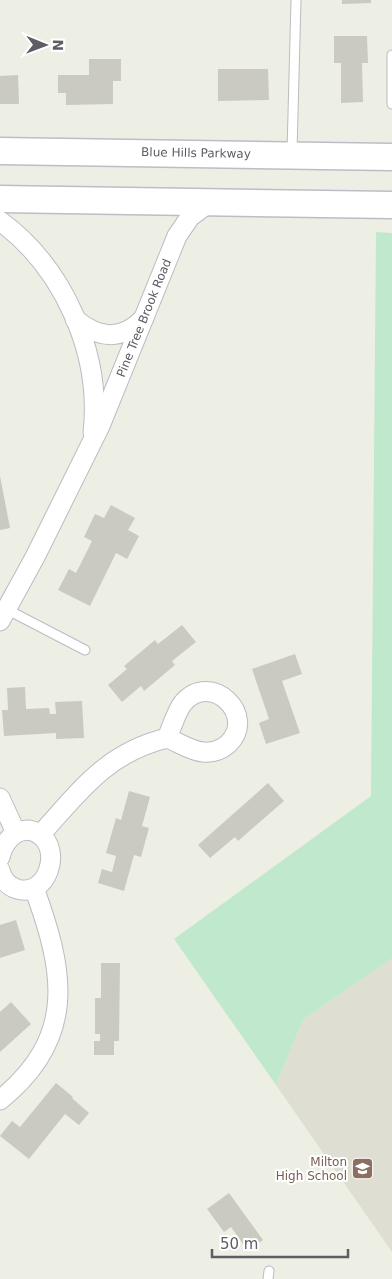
<svg xmlns="http://www.w3.org/2000/svg" width="392" height="1279" viewBox="0 0 392 1279" font-family="'DejaVu Sans',sans-serif">
  <style>
    .education { fill: #dedfd2 }
    .green { fill: #bfe8cc }
    .building { fill: #cacac0 }
    .lines { fill: none; stroke-linecap: round; stroke-linejoin: round }
    .lane-casing { stroke: #bbbbc3; stroke-width: 11 }
    .street-casing { stroke: #bbbbc3; stroke-width: 21 }
    .secondary-casing { stroke: #bcbdc6; stroke-width: 29 }
    .lane { stroke: #fff; stroke-width: 9 }
    .street { stroke: #fff; stroke-width: 19 }
    .secondary { stroke: #fff; stroke-width: 26 }
    .labels { text-anchor: middle; dominant-baseline: central; stroke-width: 4; stroke-linejoin: round; paint-order: stroke }
    .street-label { font-size: 12px; fill: #5c5d65; stroke: #fff }
    .education-label { font-size: 12px; fill: #785e54; stroke: #fff; text-anchor: end }
  </style>
  <rect width="100%" height="100%" fill="#eeefe4"/>
  <!-- education -->
  <polygon class="education" points="392,958 392,1252 276,1085 303,1020"/>
  <!-- green -->
  <polygon class="green" points="376,232 392,233 392,958 303,1020 276,1085 174,939 371,796"/>
  <!-- building -->
  <g class="building">
    <polygon points="342,0 371,0 371,3 342,4"/>
    <polygon points="334,36 367,36 368,63 362,63 363,102 341,103 341,63 334,63"/>
    <polygon points="89,59 121,59 121,81 113,81 113,104 66,105 66,93 58,93 58,75 89,75"/>
    <polygon points="218,69 268,69 269,100 218,101"/>
    <polygon points="18,75 19,104 0,104 0,76"/>
    <polygon points="0,476 10,528 0,530"/>
    <polygon points="111,505 135,518 128,530 139,536 127,559 116,553 90,606 58,590 69,569 76,573 92,541 84,537 95,514 104,518"/>
    <polygon points="182,625 196,642 172,661 175,665 144,691 141,686 122,702 108,685 127,669 124,666 155,640 158,644"/>
    <polygon points="295,654 302,674 282,681 300,733 266,744 259,723 269,719 252,669"/>
    <polygon points="25,687 26,709 49,708 50,714 56,714 55,702 82,701 84,738 56,739 56,733 4,736 2,710 8,710 7,688"/>
    <polygon points="268,783 284,801 238,841 235,837 210,858 198,845"/>
    <polygon points="129,791 150,797 142,826 149,828 141,857 134,855 124,891 98,883 102,869 112,872 116,856 106,853 116,818 121,820"/>
    <polygon points="16,920 25,950 0,958 0,925"/>
    <polygon points="101,963 120,963 119,1041 114,1041 114,1055 94,1055 94,1041 100,1041 100,1034 95,1034 95,998 101,998"/>
    <polygon points="11,1002 31,1024 0,1052 0,1012"/>
    <polygon points="56,1083 73,1097 72,1098 89,1113 79,1125 65,1114 29,1159 0,1136 12,1121 20,1127"/>
    <polygon points="229,1193 263,1240 248,1251 231,1227 224,1232 207,1209"/>
  </g>
  <g class="lines">
    <defs>
      <g id="lane">
        <polyline points="392,55 392,104"/>
        <polyline points="292,152 296,0"/>
        <polyline points="6,609 85,650"/>
        <polyline points="268,1279 269,1271"/>
      </g>
      <g id="street">
        <path d="M0 221C64 268 102 354 93 433"/>
        <path d="M75 319C98 338 121 342 144 318"/>
        <polyline points="0,621 35,557 100,426 177,236 190,217 210,202"/>
        <polyline points="0,798 16,833"/>
        <path d="M40 835C80 791 106 753 167 738 178 742 191 751 203 752 212 753 221 750 228 744 258 716 211 670 183 703 176 712 172 727 167 738"/>
        <path d="M0 857C4 840 20 822 39 834 63 850 47 898 17 889 8 886 2 879 0 870"/>
        <path d="M0 1100C77 1038 65 972 34 888"/>
      </g>
      <g id="secondary">
        <polyline points="0,151 392,157"/>
        <polyline points="0,199 392,205"/>
      </g>
    </defs>
    <!-- lane casing -->
    <use href="#lane" class="lane-casing"/>
    <!-- street casing -->
    <use href="#street" class="street-casing"/>
    <!-- secondary casing -->
    <use href="#secondary" class="secondary-casing"/>
    <!-- lane -->
    <use href="#lane" class="lane"/>
    <!-- street -->
    <use href="#street" class="street"/>
    <!-- secondary -->
    <use href="#secondary" class="secondary"/>
  </g>
  <!-- icons -->
  <defs>
    <symbol id="school-square" viewBox="-11 -11 22 22"><rect x="-9" y="-9" width="18" height="18" rx="4" fill="#8d6e63" stroke="#fff"/><path d="M0-5L7-2L0 1L-7-2ZM-4 1L0 2.5L4 1V4Q0 6-4 4Z" fill="#fff"/></symbol>
  </defs>
  <g fill-rule="evenodd">
    <use href="#school-square" x="350" y="1156" width="25" height="25"/>
  </g>
  <g class="labels">
    <!-- street labels -->
    <g class="street-label">
      <text transform="translate(196 153) rotate(1)">Blue Hills Parkway</text>
      <text transform="translate(144 318) rotate(-68)">Pine Tree Brook Road</text>
    </g>
    <!-- education labels -->
    <g class="education-label">
      <text x="347" y="1162">Milton<tspan x="347" dy="14">High School</tspan></text>
    </g>
  </g>
  <!-- north arrow -->
  <g transform="translate(45 45) rotate(91)" stroke="#ffffff" stroke-width="4" paint-order="stroke">
  <path d="M0-4L9 19L0 12L-9 19Z" fill="#5c5d65"/>
  <text y="-8" font-size="14" font-weight="bold" text-anchor="middle" fill="#5c5d65">N</text>
  </g>
  <!-- scale -->
  <path d="M212 1249v8h136v-8" fill="none" stroke="#5c5d65" stroke-width="2.5"/>
  <text x="220" y="1249" font-size="15" fill="#5c5d65" stroke="#ffffff" stroke-width="4" paint-order="stroke">50 m</text>
</svg>
